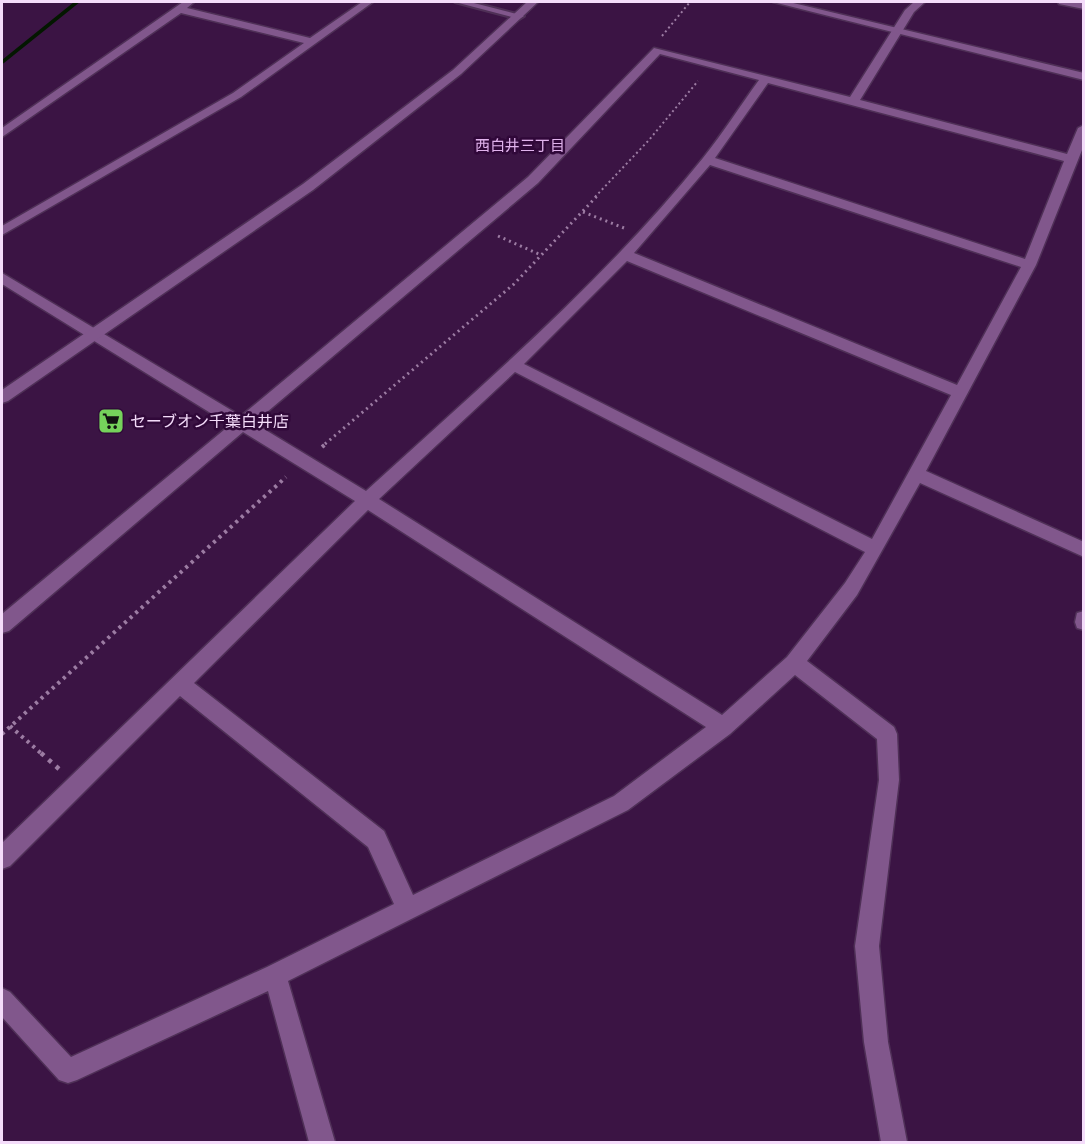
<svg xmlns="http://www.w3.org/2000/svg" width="1085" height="1144" viewBox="0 0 1085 1144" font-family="Montserrat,'Noto Sans JP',sans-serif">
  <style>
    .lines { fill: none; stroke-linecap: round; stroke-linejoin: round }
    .stream { fill: #031700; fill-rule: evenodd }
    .lane-casing { stroke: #4f3057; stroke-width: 4 }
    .street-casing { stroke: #4f3057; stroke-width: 3 }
    .secondary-casing { stroke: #4f3057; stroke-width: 3 }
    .path-far3 { stroke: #9c7ca3; stroke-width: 2; stroke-dasharray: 2 3; stroke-linecap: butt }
    .path-far2 { stroke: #9c7ca3; stroke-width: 3; stroke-dasharray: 2 4; stroke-linecap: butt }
    .path-far1 { stroke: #9c7ca3; stroke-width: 4; stroke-dasharray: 3 4.5; stroke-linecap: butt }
    .path { stroke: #9c7ca3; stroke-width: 4.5; stroke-dasharray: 4 6; stroke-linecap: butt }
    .lane { fill: #81578c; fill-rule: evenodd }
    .street { fill: #81578c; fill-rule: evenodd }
    .secondary { fill: #81578c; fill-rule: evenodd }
    .labels { text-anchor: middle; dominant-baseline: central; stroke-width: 5; stroke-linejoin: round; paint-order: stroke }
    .far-neighbourhood-label { font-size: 15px; fill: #e1b3ed; stroke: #300839 }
    .poi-label { font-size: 16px; fill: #f4dcfa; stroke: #300839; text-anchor: start }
  </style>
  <rect width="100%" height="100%" fill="#3b1444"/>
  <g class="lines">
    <!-- stream -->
    <polygon class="stream" points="74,2 80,2 4,63 2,64 2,60"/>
    <defs>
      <polygon id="lane" points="455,2 470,2 524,16 519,19"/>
      <g id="street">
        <polygon points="183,2 194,2 187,8 310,38 362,2 373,2 241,97 2,235 2,226 233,93 304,43 181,13 2,137 2,128"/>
        <path d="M914 2H925L914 12 860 100 1067 154 1078 128 1084 125V145L1036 265 926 471 1084 542V557L920 483 857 595 807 661 894 727 897 734 899 780 879 946 888 1042 907 1142H881L864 1042 855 946 879 780 877 739 795 675 730 734 628 810 288 981 335 1142H309L268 991 77 1080 68 1083 59 1080 2 1017V988L10 992 71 1057 267 967 394 904 368 847 180 696 10 866 2 869V843L355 501 243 432 9 631 2 633V614L230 425 2 284V273L241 416 528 177 654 48 850 97 905 10ZM660 54 759 80C740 106 723 133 703 158 604 281 482 385 366 491L254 423 538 183ZM768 83 1064 161 1025 259 715 158ZM710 165 1021 267 957 385 634 253ZM627 261 951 395 872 539 524 364ZM515 372 865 552 845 583 787 657 722 715 379 499ZM368 510 706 727 614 796 413 895 384 831 194 683Z"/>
        <polygon points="1058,2 1084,3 1084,9 1059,4"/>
        <polygon points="1084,611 1084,630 1077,628 1075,622 1077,613"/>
      </g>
      <g id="secondary">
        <polygon points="527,2 538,2 461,74 313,190 8,401 2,403 2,390 303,184 453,70"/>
        <polygon points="773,2 789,2 1084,73 1084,80"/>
      </g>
    </defs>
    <!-- lane casing -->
    <use href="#lane" class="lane-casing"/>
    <!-- street casing -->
    <use href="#street" class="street-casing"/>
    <!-- secondary casing -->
    <use href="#secondary" class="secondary-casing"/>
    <!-- path-far3 -->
    <g class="path-far3">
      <polyline points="662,36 690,2"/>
      <polyline points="595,197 649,140 698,81"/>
    </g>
    <!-- path-far2 -->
    <g class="path-far2">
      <polyline points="583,212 624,228"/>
      <polyline points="498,236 541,255"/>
      <polyline points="325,444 514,284 597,196"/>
    </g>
    <!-- path-far1 -->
    <g class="path-far1">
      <polyline points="322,447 327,443"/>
      <polyline points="10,726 43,755"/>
      <polyline points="2,734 286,477"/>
    </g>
    <!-- path -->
    <polyline class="path" points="41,753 59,769"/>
    <!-- lane -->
    <use href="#lane" class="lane"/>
    <!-- street -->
    <use href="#street" class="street"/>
    <!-- secondary -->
    <use href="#secondary" class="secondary"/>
  </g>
  <!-- icons -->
  <defs>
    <symbol id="supermarket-square" viewBox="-11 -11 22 22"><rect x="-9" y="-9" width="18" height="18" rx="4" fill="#75d25b" stroke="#300839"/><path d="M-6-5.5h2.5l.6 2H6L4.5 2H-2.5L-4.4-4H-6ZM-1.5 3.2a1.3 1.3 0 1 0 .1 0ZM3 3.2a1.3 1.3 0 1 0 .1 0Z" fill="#111"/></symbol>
  </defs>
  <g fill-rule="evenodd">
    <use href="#supermarket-square" x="96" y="406" width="30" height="30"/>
  </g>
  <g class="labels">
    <!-- far-neighbourhood labels -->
    <g class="far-neighbourhood-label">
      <text x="520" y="145">西白井三丁目</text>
    </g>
    <!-- poi labels -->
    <g class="poi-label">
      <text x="130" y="421">セーブオン千葉白井店</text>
    </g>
  </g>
  <!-- border -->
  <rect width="1085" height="1144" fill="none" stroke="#f4dcfa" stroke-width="6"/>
</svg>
